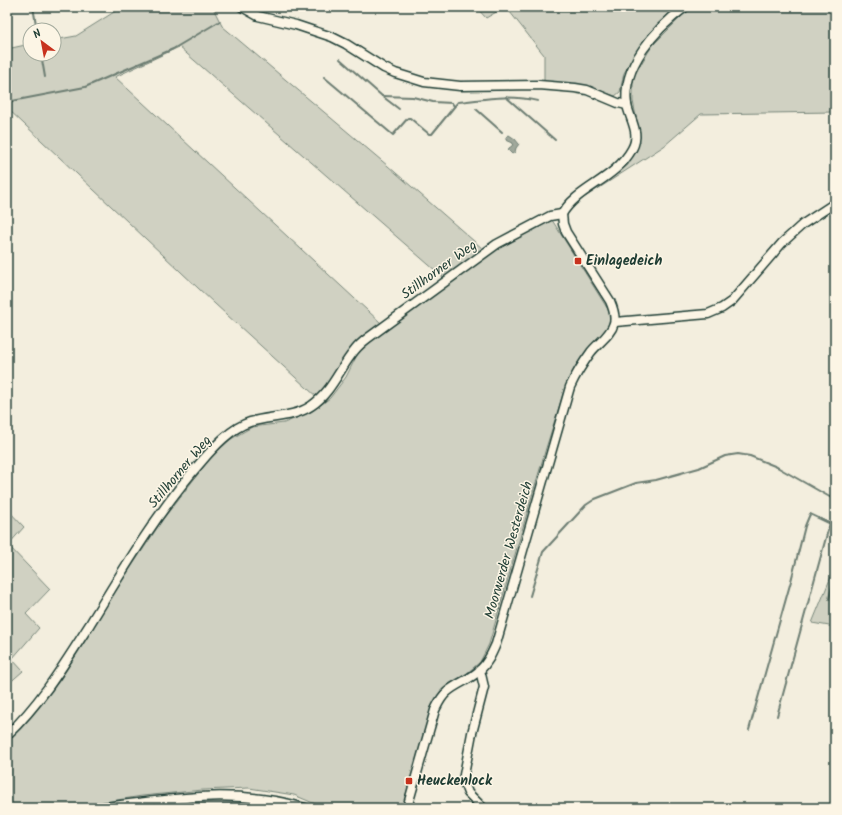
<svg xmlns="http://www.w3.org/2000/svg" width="842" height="815" viewBox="0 0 842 815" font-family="Kalam,sans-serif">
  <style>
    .green { fill: #d0d1c2; stroke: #78877b }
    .water { fill: #a0a89b; stroke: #6c7d72 }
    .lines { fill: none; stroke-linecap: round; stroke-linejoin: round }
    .stream { stroke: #6c7d72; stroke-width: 2 }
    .minor-casing { stroke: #1f3d34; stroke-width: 11 }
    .minor { stroke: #fcf5e5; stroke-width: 8 }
    .poi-dot { fill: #c8321e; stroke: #fcf5e5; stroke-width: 1.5 }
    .labels { text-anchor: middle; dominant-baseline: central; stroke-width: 3; stroke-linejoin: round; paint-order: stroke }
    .poi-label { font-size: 14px; font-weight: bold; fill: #1f3d34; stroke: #fcf5e5; text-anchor: start }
    .street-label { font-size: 14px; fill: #1f3d34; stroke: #fcf5e5 }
  </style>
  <rect width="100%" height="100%" fill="#f3eede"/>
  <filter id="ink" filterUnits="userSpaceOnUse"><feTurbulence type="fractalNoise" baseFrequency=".025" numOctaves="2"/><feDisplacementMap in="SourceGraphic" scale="8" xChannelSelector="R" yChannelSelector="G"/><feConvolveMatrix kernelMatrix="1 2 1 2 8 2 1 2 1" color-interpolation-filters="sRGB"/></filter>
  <g filter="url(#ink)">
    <!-- green -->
    <g class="green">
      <polygon points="122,7 217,7 214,10 222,26 388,166 483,249 444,278 179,47 115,77 381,323 349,352 318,398 215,304 7,108 7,49 30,44 30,54 54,54 54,40 76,36"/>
      <polygon points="476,7 505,7 486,18"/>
      <polygon points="506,7 677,7 645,40 624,73 620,92 615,96 587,86 544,81 544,55"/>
      <polygon points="693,7 835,7 835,112 701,114 664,146 582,199 628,165 640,137 633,101 633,77 652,46 684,14"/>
      <polygon points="552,220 609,311 610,318 608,327 576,365 566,385 546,448 489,644 480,662 466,674 451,684 438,697 431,709 402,808 325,808 294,795 249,788 203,790 142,796 67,808 7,808 7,741 19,730 60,680 118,587 163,519 212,456 231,439 252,427 284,423 311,412 330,398 346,377 358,353 378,335 488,254"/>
      <polygon points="7,509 24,527 8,545 50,589 26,614 39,628 12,659 23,671 7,685"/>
      <polygon points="835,567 835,627 812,623"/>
      <polygon points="226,800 266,804 285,808 146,808 203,801"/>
    </g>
    <!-- water -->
    <polygon class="water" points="509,135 515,139 519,144 516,148 515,152 512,154 508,150 509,148 512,146 513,143 506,140 506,137"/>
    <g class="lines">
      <!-- stream -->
      <g class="stream">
        <polyline points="33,7 37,30"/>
        <polyline points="41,54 45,77"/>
        <polyline points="340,59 382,96 399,109"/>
        <path d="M324 77 393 135 408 118H410L429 134H432L458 102C486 99 510 94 538 101"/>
        <polyline points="382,96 413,97 433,102 452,103 454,106"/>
        <polyline points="506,97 555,140"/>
        <polyline points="7,102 85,87 173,49 220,21"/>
        <polyline points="476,109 502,132"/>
        <polyline points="530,596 543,552 586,505 595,499 636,483 656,480 699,468 725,456 738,454 750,456 777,467 835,500"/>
        <polyline points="829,599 835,573"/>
        <polyline points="777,716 830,523"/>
        <polyline points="749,730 791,581 805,526 810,514 835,526"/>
      </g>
      <defs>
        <g id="minor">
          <polyline points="242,7 258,16 296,25 332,37 346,44 384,68 395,73 424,82 460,86 539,85 575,88 587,90 618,103 627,105"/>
          <path d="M562 214C578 187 615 180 632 149 641 133 630 120 627 105 621 66 656 29 685 7"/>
          <polyline points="615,322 708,314 722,308 732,301 782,243 803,224 835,203"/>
          <polyline points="480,670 484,687 472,733 463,780 468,793 483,808"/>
          <path d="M7 735C41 703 65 663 90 624 124 568 158 511 201 462 214 447 231 428 250 422 270 416 293 418 311 406 332 392 339 369 355 350 359 345 364 341 368 338L497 244 550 216 562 214"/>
          <path d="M98 808C170 799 234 787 305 808"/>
          <path d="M407 808 435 710C438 704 441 697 447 692 457 683 470 680 480 670 488 663 492 653 496 644L570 387C576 374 583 363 591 352 598 343 611 335 614 323 616 316 613 308 610 301L566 232 563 224 562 214"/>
        </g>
      </defs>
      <!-- minor casing -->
      <use href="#minor" class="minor-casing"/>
      <!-- minor -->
      <use href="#minor" class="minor"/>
    </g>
  </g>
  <!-- markers -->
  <g class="poi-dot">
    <rect x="574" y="257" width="8" height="8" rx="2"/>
    <rect x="405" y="777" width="8" height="8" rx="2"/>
  </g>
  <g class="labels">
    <!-- poi labels -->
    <g class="poi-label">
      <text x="586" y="261">Einlagedeich</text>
      <text x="417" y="781">Heuckenlock</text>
    </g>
    <!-- street labels -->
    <g class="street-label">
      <text transform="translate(439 270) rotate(-36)">Stillhorner Weg</text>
      <text transform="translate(180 472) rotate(-50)">Stillhorner Weg</text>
      <text transform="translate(509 550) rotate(-74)">Moorwerder Westerdeich</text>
    </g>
  </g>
  <!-- margin -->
  <rect width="842" height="815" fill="none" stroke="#fcf5e5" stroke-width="24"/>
  <rect x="12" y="12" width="818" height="791" fill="none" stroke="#1f3d34" stroke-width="1.5" filter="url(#ink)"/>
  <!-- north arrow -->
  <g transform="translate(42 42) rotate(328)"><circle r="19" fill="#fcf5e5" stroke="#a4ab9e"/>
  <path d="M0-3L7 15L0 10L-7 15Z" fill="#c8321e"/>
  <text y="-6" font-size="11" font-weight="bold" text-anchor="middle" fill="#1f3d34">N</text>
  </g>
</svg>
